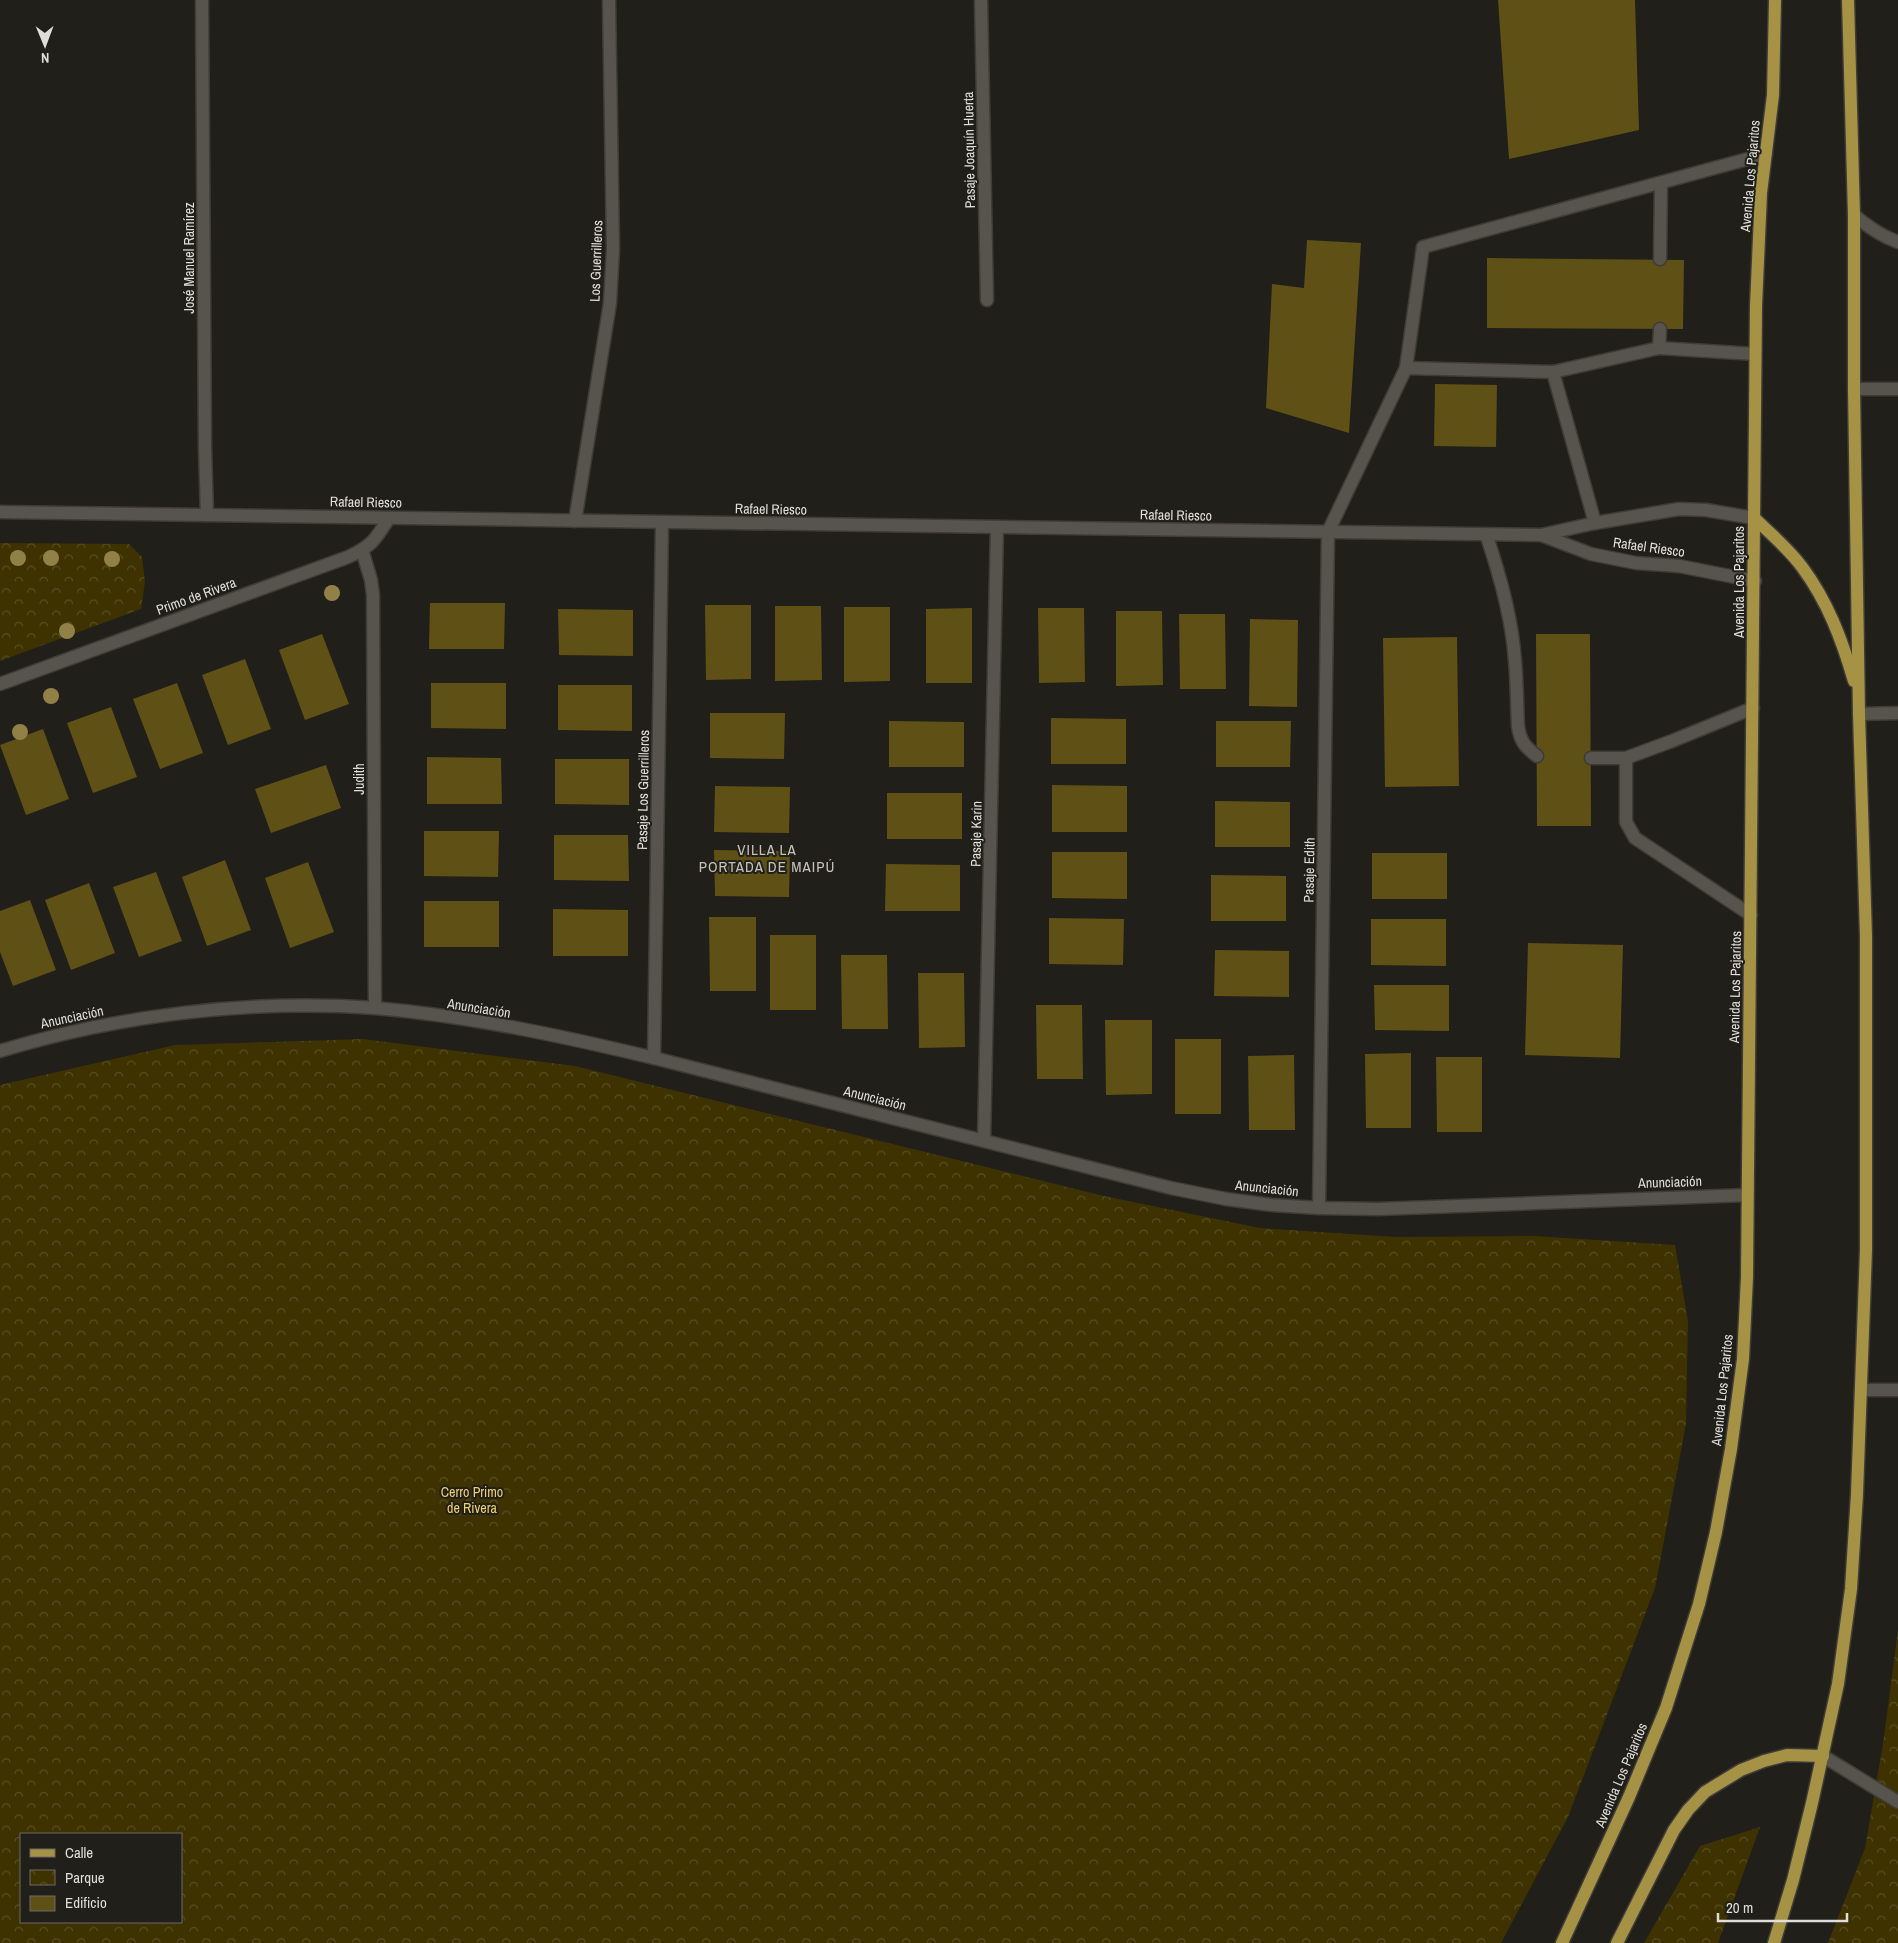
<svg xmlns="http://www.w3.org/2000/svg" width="1898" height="1943" viewBox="0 0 1898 1943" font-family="'Archivo Narrow',sans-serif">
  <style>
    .park { fill: url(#park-crowns); fill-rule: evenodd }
    .building { fill: #5f5016 }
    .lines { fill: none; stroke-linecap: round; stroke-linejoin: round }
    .service-casing { stroke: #3e3c37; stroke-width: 15 }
    .minor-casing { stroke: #3e3c37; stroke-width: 15 }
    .tertiary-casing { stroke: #3e3c37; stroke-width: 15 }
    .secondary-casing { stroke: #3e3c37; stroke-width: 15 }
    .primary-casing { stroke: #3e3c37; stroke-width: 15 }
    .service { stroke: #56544c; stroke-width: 12 }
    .minor { stroke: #56544c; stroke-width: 12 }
    .tertiary { stroke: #56544c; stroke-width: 12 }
    .secondary { stroke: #56544c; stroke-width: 12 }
    .primary { stroke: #a69244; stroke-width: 12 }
    .tree { fill: #928147 }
    .labels { text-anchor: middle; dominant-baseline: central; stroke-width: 4; stroke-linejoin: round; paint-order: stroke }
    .street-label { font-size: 14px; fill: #dfded9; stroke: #211f19 }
    .park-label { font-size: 14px; fill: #efd26c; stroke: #211f19 }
    .neighbourhood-label { font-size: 15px; letter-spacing: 1px; fill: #c4c1b8; stroke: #211f19 }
  </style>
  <defs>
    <pattern id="park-crowns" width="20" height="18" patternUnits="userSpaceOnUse" patternTransform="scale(1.25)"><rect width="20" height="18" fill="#3e3200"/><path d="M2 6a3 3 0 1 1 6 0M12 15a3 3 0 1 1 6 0" fill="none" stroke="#594f25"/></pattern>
  </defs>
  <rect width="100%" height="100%" fill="#211f19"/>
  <!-- park -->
  <g class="park">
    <polygon points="0,543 129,544 142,557 145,582 141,609 0,661"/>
    <path d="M363 1039 575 1066 1104 1196 1260 1228 1396 1237 1534 1236 1675 1245 1688 1321 1686 1424 1655 1588 1568 1817 1501 1943H0V1085L175 1045ZM21 1834H181V1922H21Z"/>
    <polygon points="1898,1630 1898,1943 1828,1943 1865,1848 1883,1744"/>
    <polygon points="1760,1827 1718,1943 1644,1943 1700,1846"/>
  </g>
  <!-- building -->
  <g class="building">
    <polygon points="1498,0 1635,0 1639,130 1509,159"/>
    <polygon points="1307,240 1361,243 1349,433 1266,408 1272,284 1304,288"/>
    <polygon points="1487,258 1684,260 1683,329 1487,328"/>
    <polygon points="1435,384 1497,385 1496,447 1434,446"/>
    <polygon points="430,603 505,603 504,649 429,649"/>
    <polygon points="705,605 751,605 751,679 706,680"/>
    <polygon points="775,606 821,606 822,680 775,681"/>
    <polygon points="844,607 890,607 890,681 844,682"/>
    <polygon points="972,608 972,683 926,683 926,609"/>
    <polygon points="1038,608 1084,608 1085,682 1039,683"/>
    <polygon points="558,609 633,610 633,656 559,655"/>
    <polygon points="1116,611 1162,611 1163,685 1116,686"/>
    <polygon points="1179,614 1225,614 1226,689 1180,689"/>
    <polygon points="1250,619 1298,620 1297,707 1249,706"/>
    <polygon points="322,634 349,704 305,720 279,650"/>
    <polygon points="1536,634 1590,634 1591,826 1537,826"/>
    <polygon points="1457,637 1459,786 1385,787 1383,638"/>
    <polygon points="245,659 271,729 228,745 202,675"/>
    <polygon points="177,683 203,753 160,769 133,699"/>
    <polygon points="431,683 506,683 506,729 431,728"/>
    <polygon points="558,685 632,685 632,731 558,730"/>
    <polygon points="111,707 137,777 93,793 67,723"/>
    <polygon points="710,713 785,713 784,759 710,758"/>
    <polygon points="1051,718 1126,719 1126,764 1051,764"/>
    <polygon points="889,721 964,722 964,767 889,767"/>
    <polygon points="1216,721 1291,721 1290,767 1216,767"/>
    <polygon points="43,729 69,799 26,815 0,745"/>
    <polygon points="427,757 501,758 502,804 427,804"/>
    <polygon points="555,759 629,759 629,805 555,804"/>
    <polygon points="326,765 341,808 271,833 255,789"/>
    <polygon points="1052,785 1127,786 1127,832 1052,832"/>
    <polygon points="715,786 790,787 789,833 714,832"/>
    <rect x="887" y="793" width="75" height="46"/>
    <polygon points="1215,801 1290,802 1290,847 1215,847"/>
    <polygon points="424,831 499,831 498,877 424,876"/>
    <polygon points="554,835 628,835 629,881 554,880"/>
    <polygon points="714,850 790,851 789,897 715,896"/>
    <polygon points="1052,852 1127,852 1127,899 1052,898"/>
    <rect x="1372" y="853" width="75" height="46"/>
    <polygon points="225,860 251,930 207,946 182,877"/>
    <polygon points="308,862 334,932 290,948 265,878"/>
    <polygon points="886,864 960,865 960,911 885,911"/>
    <polygon points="156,872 182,941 139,957 113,887"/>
    <polygon points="1211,875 1286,876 1286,921 1211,921"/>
    <polygon points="89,883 115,953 71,970 45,900"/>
    <polygon points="30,900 56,970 13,986 0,952 0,911"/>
    <rect x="424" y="901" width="75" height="46"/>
    <polygon points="553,909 628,910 628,956 553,956"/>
    <polygon points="709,917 756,917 756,991 710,991"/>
    <polygon points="1049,918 1124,919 1123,965 1049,964"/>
    <polygon points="1371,919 1446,919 1446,966 1371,965"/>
    <rect x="770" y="935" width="46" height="75"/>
    <polygon points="1528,943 1623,945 1620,1058 1525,1055"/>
    <polygon points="1215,950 1289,951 1289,997 1214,996"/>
    <polygon points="841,955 887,955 888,1029 842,1029"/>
    <polygon points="918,973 964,973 965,1047 919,1048"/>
    <polygon points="1374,985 1449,985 1449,1031 1375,1030"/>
    <polygon points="1036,1005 1082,1005 1083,1079 1037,1079"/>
    <polygon points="1105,1020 1152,1020 1152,1094 1106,1095"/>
    <rect x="1175" y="1039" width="46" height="75"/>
    <polygon points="1411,1053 1411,1128 1366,1128 1365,1054"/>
    <polygon points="1294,1055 1295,1130 1249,1130 1248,1056"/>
    <polygon points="1436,1057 1482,1057 1482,1132 1437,1132"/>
  </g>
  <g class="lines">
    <defs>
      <g id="service">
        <path d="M1854 215C1868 227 1881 236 1898 242"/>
        <polyline points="1660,259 1661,183"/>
        <polyline points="1659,348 1755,354"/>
        <polyline points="1406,368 1423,247 1766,154"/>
        <polyline points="1553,372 1659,348 1660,329"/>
        <polyline points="1328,532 1406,368 1553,372 1595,523"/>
        <path d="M1486 534C1500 575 1512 617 1515 661 1517 683 1517 705 1518 726 1520 741 1525 747 1537 756"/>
        <polyline points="1591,758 1626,758 1672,741 1753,708"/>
        <polyline points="1626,758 1626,822 1635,838 1751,915"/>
      </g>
      <g id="minor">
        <polyline points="202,0 205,448 207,515"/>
        <polyline points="981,0 987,300"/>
        <polyline points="575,521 610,303 613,249 609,0"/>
        <polyline points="362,550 371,580 373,595 375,1008"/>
        <polyline points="1859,714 1898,713"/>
        <path d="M0 1051C120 1015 249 999 375 1008 469 1016 562 1036 654 1058L1171 1188 1226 1199 1272 1205 1319 1208 1378 1209 1747 1195"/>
        <polyline points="654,1058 662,522"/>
        <polyline points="984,1141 997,527"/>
        <polyline points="1319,1208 1328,532"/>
        <polyline points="1861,1390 1898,1390"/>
      </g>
      <g id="tertiary">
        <path d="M0 684 348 557C372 546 375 540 389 518"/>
        <polyline points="1823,1756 1898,1802"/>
      </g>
      <g id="secondary">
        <polyline points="1854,389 1898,389"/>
        <polyline points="0,512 1541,535 1595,523 1679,509 1706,510 1754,518"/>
        <polyline points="1541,535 1591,554 1636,563 1679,566 1755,581"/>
      </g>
      <g id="primary">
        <path d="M1754 518C1770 533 1789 549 1802 567 1828 602 1842 640 1854 681"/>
        <polyline points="1562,1943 1629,1797 1666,1708 1699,1604 1716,1532 1731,1449 1743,1359 1747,1277 1756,306 1761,193 1773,95 1775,0"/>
        <polyline points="1617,1943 1674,1830 1688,1810 1705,1792 1741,1770 1764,1761 1787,1755 1823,1756"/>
        <polyline points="1774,1943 1793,1880 1812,1803 1838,1684 1851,1589 1857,1494 1866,1250 1866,936 1859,714 1854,389 1854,215 1848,0"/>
      </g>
    </defs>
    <!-- service casing -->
    <use href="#service" class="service-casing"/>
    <!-- minor casing -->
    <use href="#minor" class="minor-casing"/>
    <!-- tertiary casing -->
    <use href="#tertiary" class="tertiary-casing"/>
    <!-- secondary casing -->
    <use href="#secondary" class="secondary-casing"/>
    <!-- primary casing -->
    <use href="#primary" class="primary-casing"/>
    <!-- service -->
    <use href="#service" class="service"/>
    <!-- minor -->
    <use href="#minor" class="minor"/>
    <!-- tertiary -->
    <use href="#tertiary" class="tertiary"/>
    <!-- secondary -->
    <use href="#secondary" class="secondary"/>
    <!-- primary -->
    <use href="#primary" class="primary"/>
  </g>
  <!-- trees -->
  <g class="tree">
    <circle cx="18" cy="558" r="8"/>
    <circle cx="51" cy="558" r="8"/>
    <circle cx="112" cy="559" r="8"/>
    <circle cx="332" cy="593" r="8"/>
    <circle cx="67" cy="631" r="8"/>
    <circle cx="51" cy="696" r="8"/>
    <circle cx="20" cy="732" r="8"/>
  </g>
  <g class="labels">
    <!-- street labels -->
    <g class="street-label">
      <text transform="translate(969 150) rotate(-91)">Pasaje Joaquín Huerta</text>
      <text transform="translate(1750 176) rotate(-85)">Avenida Los Pajaritos</text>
      <text transform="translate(189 258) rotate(-90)">José Manuel Ramírez</text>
      <text transform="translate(596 261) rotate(-88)">Los Guerrilleros</text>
      <text transform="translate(366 502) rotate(1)">Rafael Riesco</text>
      <text transform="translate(771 509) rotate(1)">Rafael Riesco</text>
      <text transform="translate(1176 515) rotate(1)">Rafael Riesco</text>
      <text transform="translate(1649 547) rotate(8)">Rafael Riesco</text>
      <text transform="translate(1739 582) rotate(-90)">Avenida Los Pajaritos</text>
      <text transform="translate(196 596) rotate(-20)">Primo de Rivera</text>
      <text transform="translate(359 779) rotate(-90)">Judith</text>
      <text transform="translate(643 790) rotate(-89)">Pasaje Los Guerrilleros</text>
      <text transform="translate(976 834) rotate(-89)">Pasaje Karin</text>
      <text transform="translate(1309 870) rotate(-89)">Pasaje Edith</text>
      <text transform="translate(1735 987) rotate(-89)">Avenida Los Pajaritos</text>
      <text transform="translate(479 1008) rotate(9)">Anunciación</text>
      <text transform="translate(72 1017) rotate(-12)">Anunciación</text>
      <text transform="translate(875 1098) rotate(14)">Anunciación</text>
      <text transform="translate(1670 1182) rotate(-2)">Anunciación</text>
      <text transform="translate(1267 1188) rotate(6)">Anunciación</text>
      <text transform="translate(1722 1390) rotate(-84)">Avenida Los Pajaritos</text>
      <text transform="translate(1621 1775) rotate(-67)">Avenida Los Pajaritos</text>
    </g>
    <!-- park labels -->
    <g class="park-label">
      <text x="472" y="1492">Cerro Primo<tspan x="472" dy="16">de Rivera</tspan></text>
    </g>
    <!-- neighbourhood labels -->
    <g class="neighbourhood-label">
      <text x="767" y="849">VILLA LA<tspan x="767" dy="17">PORTADA DE MAIPÚ</tspan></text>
    </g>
  </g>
  <!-- legend -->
  <rect x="20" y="1833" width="162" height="90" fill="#211f19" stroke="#6d6b66"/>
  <rect x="30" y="1849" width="25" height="8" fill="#a69244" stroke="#6d6b66"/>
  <text x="65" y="1858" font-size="15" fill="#dfded9">Calle</text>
  <rect x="30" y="1870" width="25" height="15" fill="url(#park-crowns)" stroke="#6d6b66"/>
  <text x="65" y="1883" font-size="15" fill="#dfded9">Parque</text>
  <rect x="30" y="1896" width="25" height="15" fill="#5f5016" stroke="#6d6b66"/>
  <text x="65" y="1908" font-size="15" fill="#dfded9">Edificio</text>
  <!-- north arrow -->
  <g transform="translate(45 45) rotate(179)" stroke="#211f19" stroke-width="4" paint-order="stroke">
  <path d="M0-4L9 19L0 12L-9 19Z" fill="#dfded9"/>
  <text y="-8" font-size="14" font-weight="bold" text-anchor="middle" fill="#dfded9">N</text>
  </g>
  <!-- scale -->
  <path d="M1718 1913v8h129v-8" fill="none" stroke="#dfded9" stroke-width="2.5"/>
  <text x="1726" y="1913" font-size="15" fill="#dfded9" stroke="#211f19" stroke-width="4" paint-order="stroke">20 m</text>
</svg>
